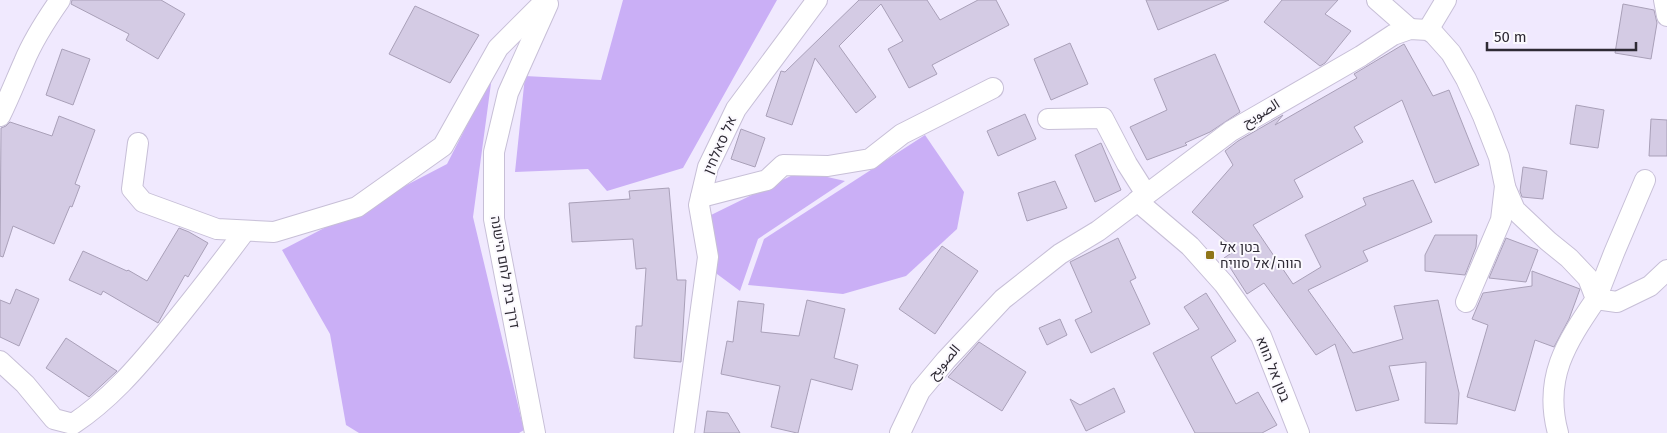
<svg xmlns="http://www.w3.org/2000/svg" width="1667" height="433" viewBox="0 0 1667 433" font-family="'Fira Sans','Noto Sans Arabic',Heebo,sans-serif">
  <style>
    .green { fill: #caaff6 }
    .building { fill: #d4cbe4; stroke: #a9a0b8 }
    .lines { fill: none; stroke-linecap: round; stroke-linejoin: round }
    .minor-casing { stroke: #c7bfd7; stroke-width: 22 }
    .minor { stroke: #fff; stroke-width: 20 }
    .poi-dot { fill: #8f751a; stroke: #fbf9fe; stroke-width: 2 }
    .labels { text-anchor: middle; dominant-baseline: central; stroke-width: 4; stroke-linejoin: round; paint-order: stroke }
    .street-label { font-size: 14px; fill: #2e2a34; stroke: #fbf9fe }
    .poi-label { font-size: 14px; fill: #2e2a34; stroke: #fbf9fe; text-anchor: start }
  </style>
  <rect width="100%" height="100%" fill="#f0e9fe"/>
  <!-- green -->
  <g class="green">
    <polygon points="623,0 777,0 683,168 607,191 588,169 515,172 525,76 601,80"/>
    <polygon points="492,76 473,217 524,430 519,433 359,433 346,425 330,334 282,250 447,164"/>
    <polygon points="925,135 964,192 957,229 906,276 843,294 748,285 764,239"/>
    <polygon points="801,171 845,181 758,239 740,291 717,274 711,215"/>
  </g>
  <!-- building -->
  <g class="building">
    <polygon points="72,0 161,0 185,14 158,59 126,40 129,34 71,4"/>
    <polygon points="859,0 927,0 940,20 978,0 996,0 1009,25 932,65 937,74 909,88 888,49 903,41 881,4 839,46 876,97 856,113 815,58 792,125 766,116 781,71 785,72"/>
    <polygon points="1146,0 1229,0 1158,30"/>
    <polygon points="1282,0 1338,0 1325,14 1351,31 1325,63 1320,66 1264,22"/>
    <polygon points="1623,4 1654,10 1657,23 1651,59 1615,53"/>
    <polygon points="415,6 479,35 450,83 389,54"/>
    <polygon points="1070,43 1088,84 1051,100 1034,59"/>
    <polygon points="1404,44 1433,96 1449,90 1479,165 1435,183 1402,100 1354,127 1363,142 1294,180 1303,197 1253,225 1293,284 1321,267 1305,235 1366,205 1363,198 1413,180 1432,222 1363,251 1368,261 1308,290 1353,353 1403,339 1394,306 1438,300 1459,393 1457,424 1425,423 1426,362 1389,366 1399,400 1356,411 1335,344 1316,355 1264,283 1247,294 1224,258 1236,250 1192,212 1233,165 1225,151 1238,141 1283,115 1275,125 1357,78 1354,74"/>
    <polygon points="62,49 90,59 73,105 46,95"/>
    <polygon points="1215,54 1240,112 1210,132 1185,143 1187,145 1147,160 1130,127 1167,110 1154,79"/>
    <polygon points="1576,105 1604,110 1598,148 1570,144"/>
    <polygon points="1025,114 1036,139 998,156 987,131"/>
    <polygon points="59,116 95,130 75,184 80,186 72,207 70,206 54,244 13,226 3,257 0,256 1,128 6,126 10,122 52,136"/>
    <polygon points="1651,119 1667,120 1667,156 1649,156"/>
    <polygon points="741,129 765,138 755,167 731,159"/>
    <polygon points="1101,143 1121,190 1095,202 1075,155"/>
    <polygon points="1523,167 1547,171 1543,199 1522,197 1520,191"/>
    <polygon points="1055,181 1067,208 1027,221 1018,193"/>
    <polygon points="669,188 677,280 686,280 681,362 634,358 636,326 642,326 646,268 636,269 633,239 572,242 569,203 630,199 629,191"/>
    <polygon points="179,228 189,232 208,243 188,277 185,275 158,323 103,291 101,295 69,280 83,251 127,271 128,270 147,281"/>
    <polygon points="1435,235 1477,235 1476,247 1465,275 1425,271 1425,255"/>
    <polygon points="1118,238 1136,278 1130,281 1150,324 1091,353 1075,320 1092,312 1070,262"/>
    <polygon points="1506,238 1538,250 1526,282 1489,278"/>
    <polygon points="942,246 978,271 935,334 899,309"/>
    <polygon points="1532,271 1580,289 1569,319 1554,347 1535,340 1515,411 1467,397 1488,325 1472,319 1483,293 1532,286"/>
    <polygon points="16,289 39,299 19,346 0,337 0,300 10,304"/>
    <polygon points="1206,293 1236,341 1211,357 1236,404 1258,392 1277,425 1262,433 1195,433 1153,353 1199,329 1184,307"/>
    <polygon points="807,300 845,309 834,358 858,365 852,390 811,379 798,433 797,433 771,427 780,386 721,374 727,341 733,342 738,301 764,304 761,332 799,336"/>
    <polygon points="1060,319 1067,335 1047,345 1039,328"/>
    <polygon points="66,338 117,371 89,397 46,368"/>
    <polygon points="979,342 1026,372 1002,411 948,377"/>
    <polygon points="1114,388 1125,412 1086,431 1070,399 1080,405"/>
    <polygon points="707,411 728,413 740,433 704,433"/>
  </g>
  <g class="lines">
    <defs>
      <g id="minor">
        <polyline points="1377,0 1410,29"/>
        <polyline points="1664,0 1667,16"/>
        <polyline points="1428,30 1446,0"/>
        <path d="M0 116C9 98 16 80 24 62 33 40 46 20 60 0"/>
        <polyline points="1048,119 1103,118 1127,164 1146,194"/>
        <polyline points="138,143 132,189 143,202 217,229 274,232 357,207 443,146 498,48 546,0"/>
        <polyline points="1645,180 1614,253 1596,299 1617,302 1650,286 1667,270"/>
        <path d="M1505 187 1515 210 1548 241 1569 258 1588 278 1596 299C1566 343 1543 378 1558 433"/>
        <polyline points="701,197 767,180 783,165 828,166 870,159 902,134 993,88"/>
        <polyline points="1137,201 1190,246 1224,284 1261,336 1299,433"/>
        <path d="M0 361 25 384 54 419 73 424C109 400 136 369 163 336 191 302 218 267 245 231"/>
        <polyline points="535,433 494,219 494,152 508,93 548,4"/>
        <polyline points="684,433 708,257 699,205 708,167 736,109 817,0"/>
        <polyline points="900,433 920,391 946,360 1003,299 1060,254 1098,231 1231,131 1361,56 1393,35 1410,29 1428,30 1434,34 1451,53 1466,79 1483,116 1499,157 1505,186 1501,220 1466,302"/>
      </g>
    </defs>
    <!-- minor casing -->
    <use href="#minor" class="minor-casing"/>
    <!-- minor -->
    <use href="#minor" class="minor"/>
  </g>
  <!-- markers -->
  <rect class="poi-dot" x="1205" y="250" width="10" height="10" rx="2.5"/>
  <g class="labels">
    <!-- street labels -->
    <g class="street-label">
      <text transform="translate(1261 113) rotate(-31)">الصويح</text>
      <text transform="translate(720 145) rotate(-66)">אל סאלחין</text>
      <text transform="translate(505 272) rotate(80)">דרך בית לחם הישנה</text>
      <text transform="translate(944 362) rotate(-49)">الصويح</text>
      <text transform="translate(1273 369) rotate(68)">בטן אל הווא</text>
    </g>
    <!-- poi labels -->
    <g class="poi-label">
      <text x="1220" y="247">בטן אל<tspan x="1220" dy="16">הווה/אל סוויח</tspan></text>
    </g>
  </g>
  <!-- scale -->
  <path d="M1487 42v8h149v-8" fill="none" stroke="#2e2a34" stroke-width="2.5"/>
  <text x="1494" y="42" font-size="15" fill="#2e2a34" stroke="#fbf9fe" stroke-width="4" paint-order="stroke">50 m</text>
</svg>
